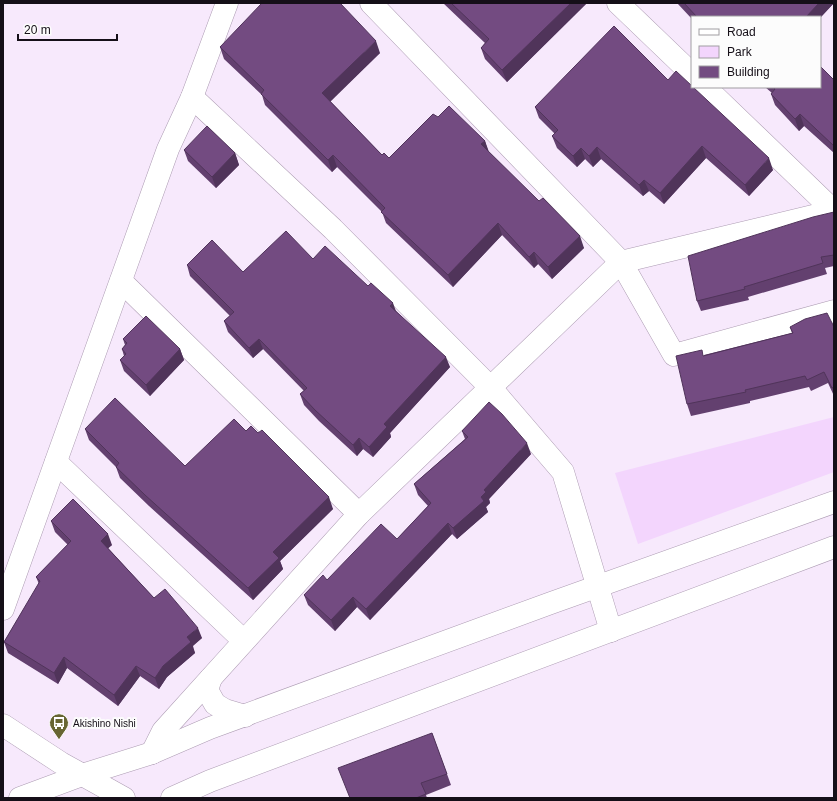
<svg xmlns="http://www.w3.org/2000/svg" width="837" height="801" viewBox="0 0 837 801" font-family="Arial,sans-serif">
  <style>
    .green { fill: #f3d5fd }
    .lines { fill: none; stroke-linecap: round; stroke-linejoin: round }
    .street-casing { stroke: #ad9cb3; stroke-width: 23 }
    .secondary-casing { stroke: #ad9cb3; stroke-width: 23 }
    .street { stroke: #fff; stroke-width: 22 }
    .secondary { stroke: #fff; stroke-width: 22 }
    .wall { fill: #63406f }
    .shaded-wall { fill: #50345a }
    .building { fill: #734b81; stroke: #50345a }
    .labels { text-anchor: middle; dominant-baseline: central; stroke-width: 4; stroke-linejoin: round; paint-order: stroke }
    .poi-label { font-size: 10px; fill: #150f18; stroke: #fcfcfc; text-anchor: start }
  </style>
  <rect width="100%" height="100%" fill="#f7e9fc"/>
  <!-- green -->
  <polygon class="green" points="834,417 834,472 638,544 615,473"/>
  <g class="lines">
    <defs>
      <g id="street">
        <polyline points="371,3 621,262 674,355 834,311"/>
        <polyline points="618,3 692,74"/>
        <polyline points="705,87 834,211"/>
        <polyline points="192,97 333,229 491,388 563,472 611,631"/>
        <polyline points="121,281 359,514"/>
        <polyline points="56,462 244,641"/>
        <polyline points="3,609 168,149 192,97 227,3"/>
        <polyline points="211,678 207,690 215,704 225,710 245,716"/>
        <polyline points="3,725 61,763 124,798"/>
        <polyline points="152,753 163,731 359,514 621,262 834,211"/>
      </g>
      <g id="secondary">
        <polyline points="20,798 82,775 152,753 210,728 551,603 834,502"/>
        <polyline points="172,798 210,781 834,547"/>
      </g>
    </defs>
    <!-- street casing -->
    <use href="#street" class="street-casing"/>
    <!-- secondary casing -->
    <use href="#secondary" class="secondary-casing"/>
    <!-- street -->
    <use href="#street" class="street"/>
    <!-- secondary -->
    <use href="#secondary" class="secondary"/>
  </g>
  <!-- wall -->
  <g class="wall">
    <polygon points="443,3 587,3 507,82 485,59 481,48 485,43"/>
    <polygon points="677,3 834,3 820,18 820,17 692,17 692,19"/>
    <polygon points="220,47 380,53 330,101 382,155 389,158 438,117 485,141 488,151 584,248 552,279 538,264 534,268 502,235 453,287 386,223 382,212 337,167 332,172 265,105 262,95 224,59"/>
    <polygon points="668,80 773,170 749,196 706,158 664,204 649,191 643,196 601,159 593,167 585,159 577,167 557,148 552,136 555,134 539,118 535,107"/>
    <polygon points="834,80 834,153 804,126 799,131 775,105 771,94 772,93 765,87 820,87"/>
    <polygon points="184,150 235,153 239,165 216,188 188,161"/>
    <polygon points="834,212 834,266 825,268 827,274 748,297 749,300 701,311 697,301"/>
    <polygon points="313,259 396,311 450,367 390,433 391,437 373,457 363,449 357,456 319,421 304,405 300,394 304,391 263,349 253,358 228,332 224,321 230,316 190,276 187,265 243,272"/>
    <polygon points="790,327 834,327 834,396 828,383 811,391 809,387 750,401 750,403 691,416 687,404 704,355 792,333"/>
    <polygon points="123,339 180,349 184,360 150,396 124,371 120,360 124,356 122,349 125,345"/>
    <polygon points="85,429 185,466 246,431 258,433 333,509 280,561 283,569 253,600 149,506 120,478 116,467 89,440"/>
    <polygon points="462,431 531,454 489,499 490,503 486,507 488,512 457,539 452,534 370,620 357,607 335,631 308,605 304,595 327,580 397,539 428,506 418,495 414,484 465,439"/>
    <polygon points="51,521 112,545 108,548 154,598 202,638 192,646 195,653 167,677 159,689 140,676 118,706 67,668 58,684 8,653 4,642 39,584 36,577 68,545 55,532"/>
    <polygon points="432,733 451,785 426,795 427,798 350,798"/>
  </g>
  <!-- shaded-wall -->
  <g class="shaded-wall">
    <polygon points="571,3 587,3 507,82 502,70"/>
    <polygon points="819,3 834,3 820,18 820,17 806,17"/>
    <polygon points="376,41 380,53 327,105 322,93"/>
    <polygon points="800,114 804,126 799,131 795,119"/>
    <polygon points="485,141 489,152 481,144"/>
    <polygon points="702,146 706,158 664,204 660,193"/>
    <polygon points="597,147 601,159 593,167 589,156"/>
    <polygon points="581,148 585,159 577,167 573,156"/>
    <polygon points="235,153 239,165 216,188 212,177"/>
    <polygon points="333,155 337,167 332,172 328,160"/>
    <polygon points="769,158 773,170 749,196 745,185"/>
    <polygon points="644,180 649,191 643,196 639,185"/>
    <polygon points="498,223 502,235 453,287 448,275"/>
    <polygon points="580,236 584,248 552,279 548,267"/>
    <polygon points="534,252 538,264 534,268 529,257"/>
    <polygon points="393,303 397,314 390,306"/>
    <polygon points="259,339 263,349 253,358 249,348"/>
    <polygon points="180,349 184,360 150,396 146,385"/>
    <polygon points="446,357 450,367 390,433 391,437 373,457 369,447 384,424"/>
    <polygon points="359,438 363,449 357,456 353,445"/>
    <polygon points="527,443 531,454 489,499 490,503 486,507 488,512 457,539 453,528 481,497 484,490"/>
    <polygon points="329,497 333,509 280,561 283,569 253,600 248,588 273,552"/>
    <polygon points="448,523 452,534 370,620 366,609"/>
    <polygon points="108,534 112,545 105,551 101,541"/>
    <polygon points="353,597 357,607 335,631 331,620"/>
    <polygon points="198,628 202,638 193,646 195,653 167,677 159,689 155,678 163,666 187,637"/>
    <polygon points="64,657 67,668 58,684 54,673"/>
    <polygon points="136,666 140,676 118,706 114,695"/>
  </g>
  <!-- building -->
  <g class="building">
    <polygon points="262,3 340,3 376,41 322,93 382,155 384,153 389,158 433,114 438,117 449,106 485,141 481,144 539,201 543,198 580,236 548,267 534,252 529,257 498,223 448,275 381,212 385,208 333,155 328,160 261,94 264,90 220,47"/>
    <polygon points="451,3 571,3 502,70 481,48 489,39"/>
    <polygon points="684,3 819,3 806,17 697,17"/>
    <polygon points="614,26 668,80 676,71 692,86 692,87 693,87 769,158 745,185 702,146 660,193 644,180 639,185 597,147 589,156 581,148 573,156 552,136 558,130 535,107"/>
    <polygon points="820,66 834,80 834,146 800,114 795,119 771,94 775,89 773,87 820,87"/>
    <polygon points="207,126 235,153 212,177 184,150"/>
    <polygon points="834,212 834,255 821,257 823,263 744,287 745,289 697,301 688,256 813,217"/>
    <polygon points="286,231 313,259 325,246 368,286 371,283 393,303 390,306 446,357 384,424 387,427 369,447 359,438 353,445 315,410 300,394 307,388 259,339 249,348 224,321 234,312 187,265 212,240 243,272"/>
    <polygon points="827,313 834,327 834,387 832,388 824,372 807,380 805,376 745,390 746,392 687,404 676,356 702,350 703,356 793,333 790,327 805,319"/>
    <polygon points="146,316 180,349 146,385 120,360 126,354 122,349 127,343 123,339"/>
    <polygon points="115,398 185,466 234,419 246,431 251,426 258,433 262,430 329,497 273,552 279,558 248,588 145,495 116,467 119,463 85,429"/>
    <polygon points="489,402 502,414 527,443 484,490 486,492 481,497 484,501 453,528 448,523 366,609 353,597 331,620 304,595 323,575 327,580 381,524 397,539 431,503 414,484 468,437 462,431"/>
    <polygon points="73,499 108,534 101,541 154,598 165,589 198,628 187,637 191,642 163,666 155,678 136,666 114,695 64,657 54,673 4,642 40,581 36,577 71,541 51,521"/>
    <polygon points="432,733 447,774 421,783 426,794 416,798 350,798 338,768"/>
  </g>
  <!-- icons -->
  <defs>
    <symbol id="bus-pin" viewBox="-11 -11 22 30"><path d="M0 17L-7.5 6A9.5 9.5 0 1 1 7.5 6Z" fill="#676532" stroke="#fcfcfc"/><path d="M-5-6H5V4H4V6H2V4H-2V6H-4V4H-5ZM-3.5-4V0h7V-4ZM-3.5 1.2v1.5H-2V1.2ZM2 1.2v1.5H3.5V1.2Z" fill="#fff"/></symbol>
  </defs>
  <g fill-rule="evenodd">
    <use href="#bus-pin" x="48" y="712" width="22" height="30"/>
  </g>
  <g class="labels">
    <!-- poi labels -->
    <g class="poi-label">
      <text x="73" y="723">Akishino Nishi</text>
    </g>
  </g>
  <!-- border -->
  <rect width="837" height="801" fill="none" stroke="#150f18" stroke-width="8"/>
  <!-- legend -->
  <rect x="691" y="16" width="130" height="72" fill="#fcfcfc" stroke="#a09da1"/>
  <rect x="699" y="29" width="20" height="6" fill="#ffffff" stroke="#a09da1"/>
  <text x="727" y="36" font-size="12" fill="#150f18">Road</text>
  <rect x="699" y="46" width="20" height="12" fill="#f3d5fd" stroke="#a09da1"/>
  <text x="727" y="56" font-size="12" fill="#150f18">Park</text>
  <rect x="699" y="66" width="20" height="12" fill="#734b81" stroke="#a09da1"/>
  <text x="727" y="76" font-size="12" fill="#150f18">Building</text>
  <!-- scale -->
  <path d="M18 34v6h99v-6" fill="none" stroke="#150f18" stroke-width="2"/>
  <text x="24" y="34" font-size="12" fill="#150f18" stroke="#fcfcfc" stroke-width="3" paint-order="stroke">20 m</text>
</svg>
